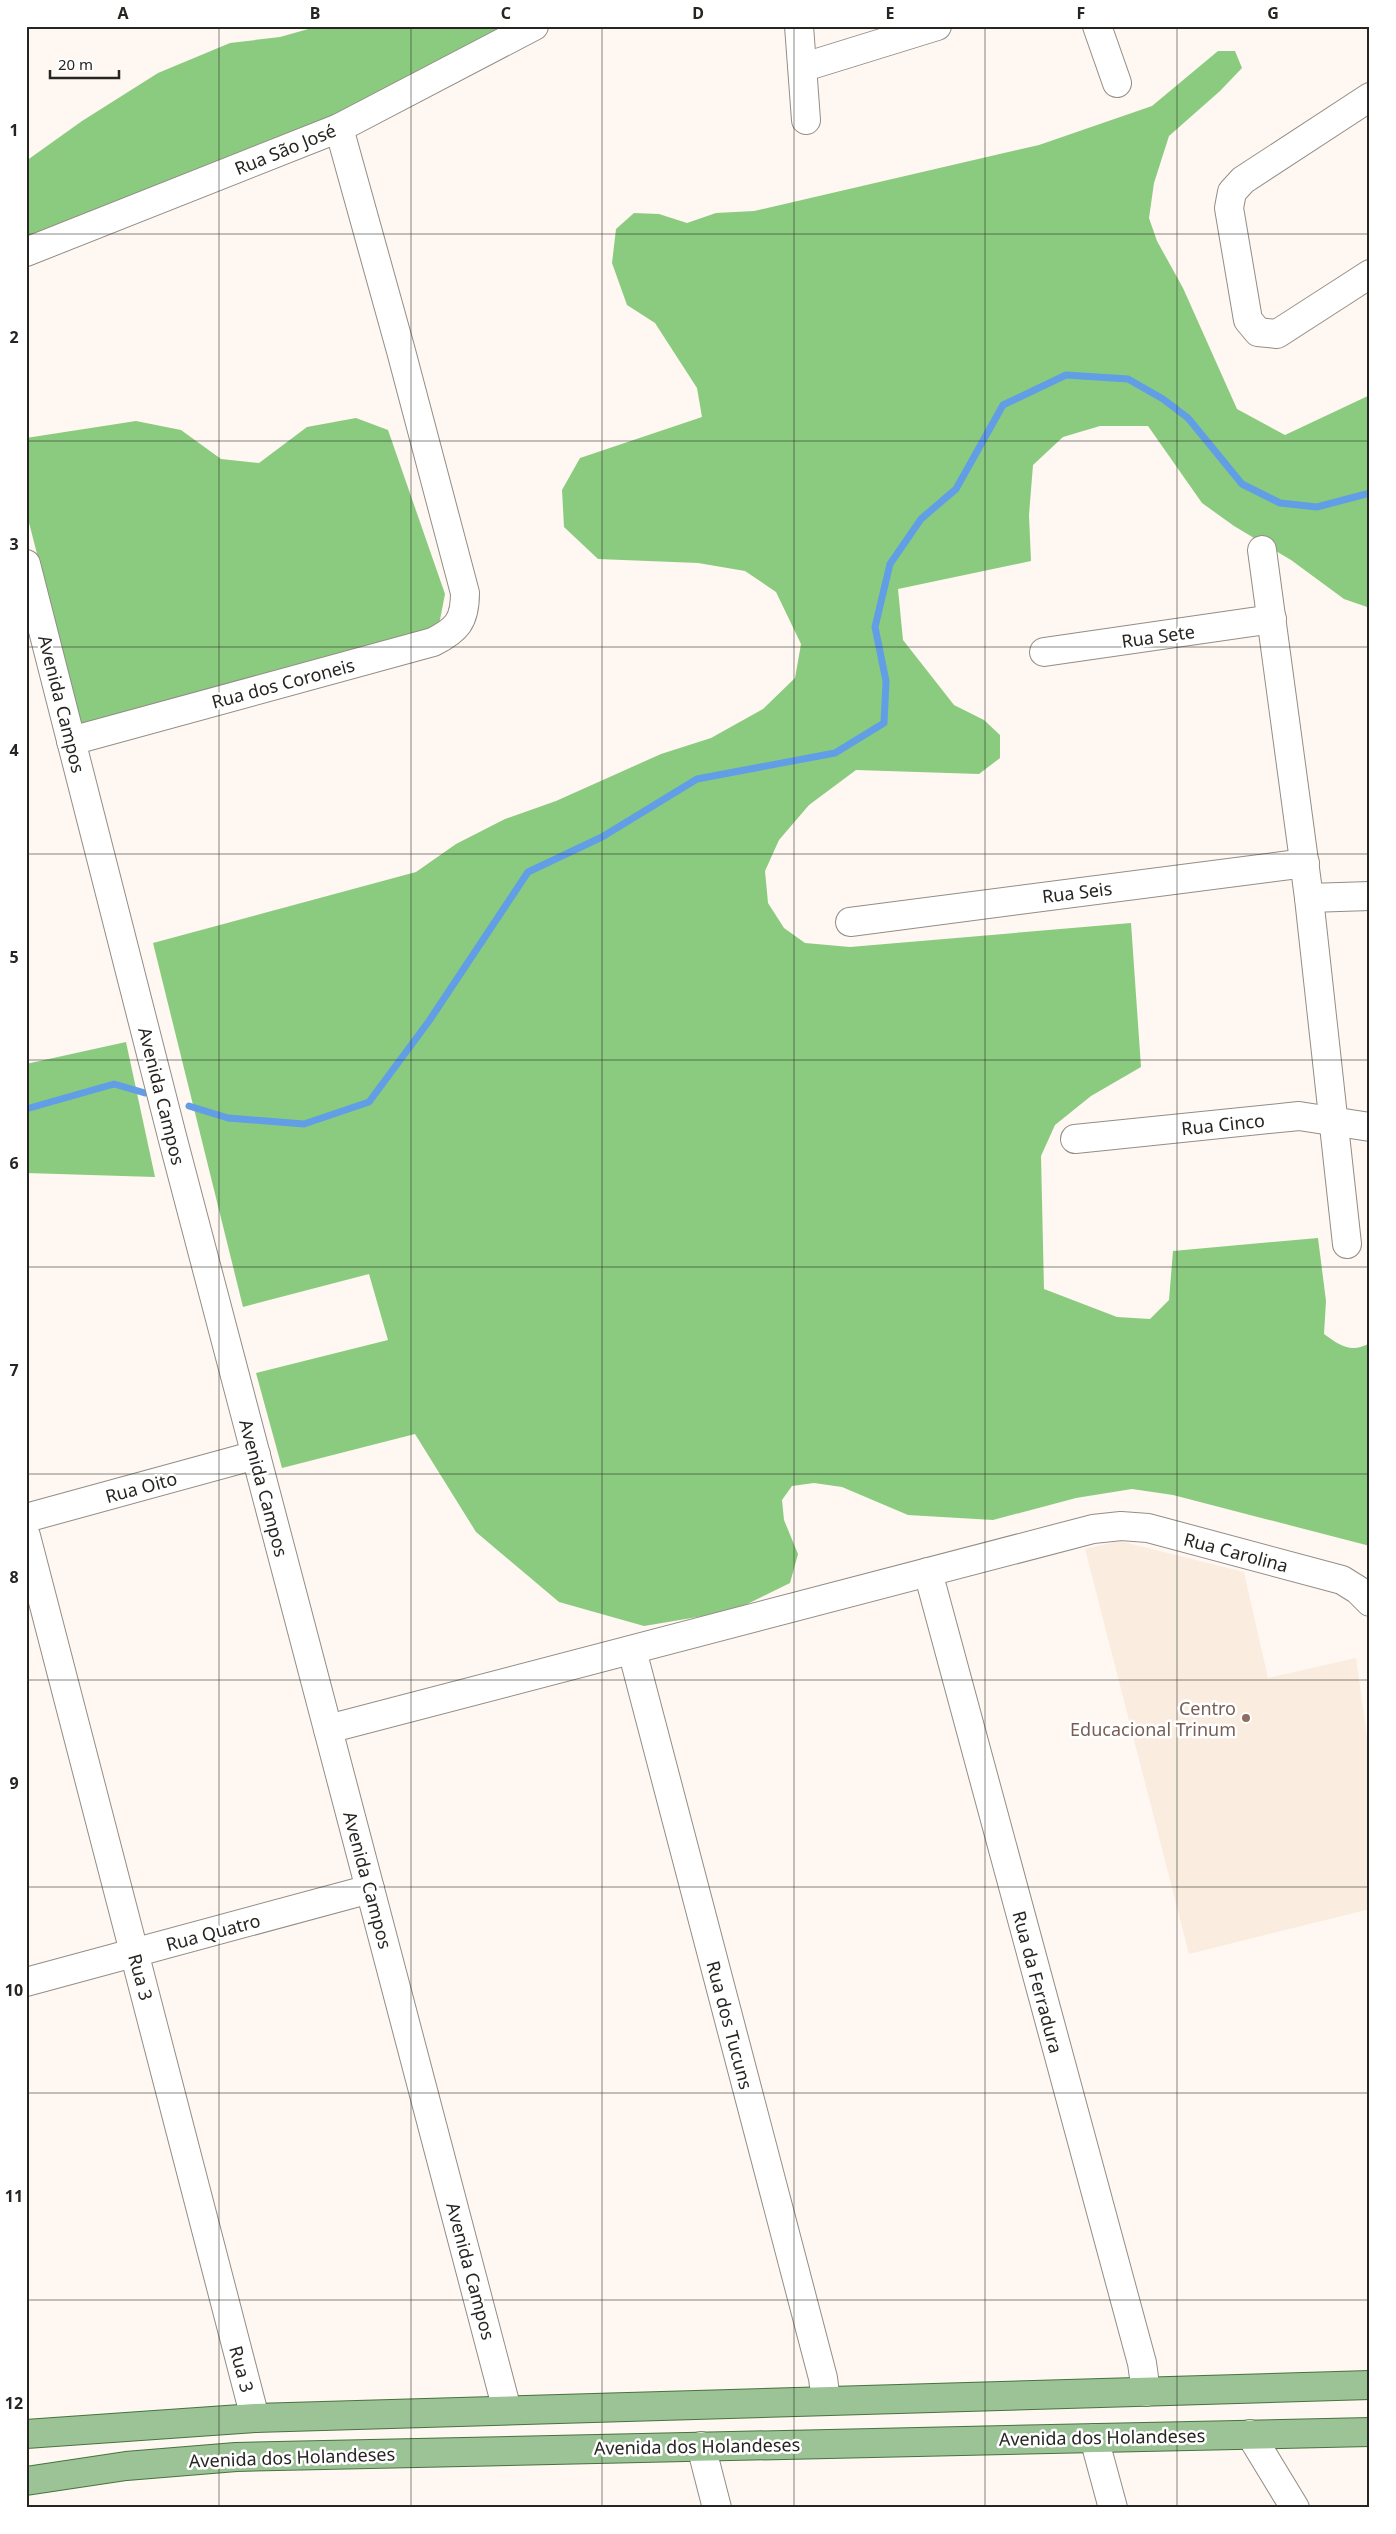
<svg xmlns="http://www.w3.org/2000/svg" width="1396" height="2534" viewBox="0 0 1396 2534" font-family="'Noto Sans',sans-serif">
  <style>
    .built { fill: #faede0 }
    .forest { fill: #8bcb7f }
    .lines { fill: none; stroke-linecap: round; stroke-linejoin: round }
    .stream { stroke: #629ee5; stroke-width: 7 }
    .minor-casing { stroke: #938d87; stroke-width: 30 }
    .major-casing { stroke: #487240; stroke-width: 30 }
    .minor { stroke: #fff; stroke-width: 28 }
    .major { stroke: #9bc396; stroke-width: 28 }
    .grid { fill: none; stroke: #272522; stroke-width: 1; stroke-opacity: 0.55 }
    .education-dot { fill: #8d6e63; stroke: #fff; stroke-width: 2 }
    .labels { text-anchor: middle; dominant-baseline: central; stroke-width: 5; stroke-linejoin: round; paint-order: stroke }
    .street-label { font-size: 18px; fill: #272522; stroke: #fff }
    .education-label { font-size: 18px; fill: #785e54; stroke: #fff; text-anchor: end }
    .neatline { fill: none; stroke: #272522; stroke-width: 2 }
    .grid-label { font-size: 16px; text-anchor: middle; font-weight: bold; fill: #272522 }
  </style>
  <rect width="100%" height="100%" fill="#fff7f1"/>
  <!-- built -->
  <polygon class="built" points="1120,1541 1244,1572 1268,1678 1356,1658 1370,1758 1370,1909 1189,1954 1085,1549"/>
  <!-- forest -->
  <g class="forest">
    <polygon points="319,26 511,26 351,108 26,237 26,161 82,121 158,73 230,43 280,37"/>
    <path d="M1218 51H1235L1242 68 1220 91 1169 136 1154 183 1149 218 1157 241 1183 288 1237 409 1285 435 1370 395V608L1344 599 1291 560 1234 526 1202 503 1148 426H1100L1063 437 1033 465 1029 515 1031 561 898 589 903 640 954 705 984 720 1000 735V758L979 774 856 770 809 805 779 840 765 871 768 903 784 928 805 943 850 947 1131 923 1141 1067 1091 1096 1055 1125 1041 1156 1044 1289 1117 1317 1150 1319 1169 1300 1173 1251 1318 1238 1326 1301 1324 1334C1339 1345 1351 1354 1370 1343V1546L1173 1495 1132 1489 1076 1498 993 1520 908 1515 842 1487 814 1483 792 1486 782 1500 784 1520 798 1554 790 1583 733 1611 644 1626 559 1602 476 1532 415 1434 282 1468 256 1373 388 1340 369 1274 243 1307 153 943 416 872 456 844 505 819 556 801 661 754 711 738 763 709 795 678 801 644 776 592 745 571 698 563 598 559 564 527 562 490 580 458 702 417 697 388 655 323 627 305 612 263 616 229 634 213 659 214 687 223 716 213 754 211 1039 145 1152 106Z"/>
    <polygon points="356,418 388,430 445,594 439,625 433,635 82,729 26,511 26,438 136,421 181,430 221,459 259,463 307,427"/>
    <polygon points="126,1042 155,1177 26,1173 26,1064"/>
  </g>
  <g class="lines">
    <!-- stream -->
    <g class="stream">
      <polyline points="189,1106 228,1118 304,1124 369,1102 429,1021 528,872 602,837 697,779 835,753 884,723 886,681 875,627 890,564 921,519 956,489 1003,405 1066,375 1128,379 1163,399 1188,418 1242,484 1280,503 1317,507 1370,493"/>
      <polyline points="26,1109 114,1084 145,1093"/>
    </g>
    <defs>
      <g id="minor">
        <polyline points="799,26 806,120"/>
        <polyline points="1097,26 1117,83"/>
        <polyline points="802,65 814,64 937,26"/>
        <polyline points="1370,97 1243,180 1232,192 1229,208 1248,320 1258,332 1277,334 1370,274"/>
        <polyline points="26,252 339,128 534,26"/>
        <polyline points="1262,550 1309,898 1347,1244"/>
        <polyline points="26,564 173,1140 507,2410"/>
        <polyline points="1044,652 1272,619"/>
        <path d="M71 741 433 642C457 630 465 621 465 593L401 351 339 128"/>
        <polyline points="1309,898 1370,896"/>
        <polyline points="850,922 1305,863"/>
        <polyline points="1075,1139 1299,1116 1370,1127"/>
        <polyline points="26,1518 256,1455"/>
        <polyline points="26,1536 255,2418"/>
        <polyline points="928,1572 1142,2363 1146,2392"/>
        <polyline points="632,1650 823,2378 826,2401"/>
        <polyline points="328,1729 1093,1529 1121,1526 1148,1528 1342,1580 1358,1590 1370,1602"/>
        <polyline points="26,1982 370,1889"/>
        <polyline points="1250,2434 1295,2508"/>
        <polyline points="1094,2438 1113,2508"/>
        <polyline points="701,2446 717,2508"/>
      </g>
      <g id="major">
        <polyline points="26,2434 255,2418 1370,2385"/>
        <polyline points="26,2481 126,2466 236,2457 1370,2432"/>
      </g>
    </defs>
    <!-- minor casing -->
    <use href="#minor" class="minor-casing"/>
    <!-- major casing -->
    <use href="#major" class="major-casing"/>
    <!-- minor -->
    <use href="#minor" class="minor"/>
    <!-- major -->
    <use href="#major" class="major"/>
  </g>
  <!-- grid -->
  <path class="grid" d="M219 26V2508M411 26V2508M602 26V2508M794 26V2508M985 26V2508M1177 26V2508M26 234H1370M26 441H1370M26 647H1370M26 854H1370M26 1060H1370M26 1267H1370M26 1474H1370M26 1680H1370M26 1887H1370M26 2093H1370M26 2300H1370"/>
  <!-- markers -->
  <circle class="education-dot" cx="1246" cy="1718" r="5"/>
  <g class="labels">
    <!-- street labels -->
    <g class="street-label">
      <text transform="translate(285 149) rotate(-22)">Rua São José</text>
      <text transform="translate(1158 636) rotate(-8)">Rua Sete</text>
      <text transform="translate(283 683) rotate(-15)">Rua dos Coroneis</text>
      <text transform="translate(62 704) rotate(76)">Avenida Campos</text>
      <text transform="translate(1077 892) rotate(-7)">Rua Seis</text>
      <text transform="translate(162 1096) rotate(76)">Avenida Campos</text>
      <text transform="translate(1223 1124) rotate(-6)">Rua Cinco</text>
      <text transform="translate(141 1487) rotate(-15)">Rua Oito</text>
      <text transform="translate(264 1488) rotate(75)">Avenida Campos</text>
      <text transform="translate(1236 1552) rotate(15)">Rua Carolina</text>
      <text transform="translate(368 1880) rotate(75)">Avenida Campos</text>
      <text transform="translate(213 1932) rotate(-15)">Rua Quatro</text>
      <text transform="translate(141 1977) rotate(75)">Rua 3</text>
      <text transform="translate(1038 1982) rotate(75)">Rua da Ferradura</text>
      <text transform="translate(730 2025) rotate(75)">Rua dos Tucuns</text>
      <text transform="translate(471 2271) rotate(75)">Avenida Campos</text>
      <text transform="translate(242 2369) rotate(75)">Rua 3</text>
      <text transform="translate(1102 2437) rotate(-1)">Avenida dos Holandeses</text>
      <text transform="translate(697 2446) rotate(-1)">Avenida dos Holandeses</text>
      <text transform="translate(292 2457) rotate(-2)">Avenida dos Holandeses</text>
    </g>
    <!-- education labels -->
    <g class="education-label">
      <text x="1236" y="1708">Centro<tspan x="1236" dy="21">Educacional Trinum</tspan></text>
    </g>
  </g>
  <!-- border -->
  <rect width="1396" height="2534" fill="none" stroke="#ffffff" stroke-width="55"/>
  <!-- scale -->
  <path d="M50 70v8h69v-8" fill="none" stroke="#272522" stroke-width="2.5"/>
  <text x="58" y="70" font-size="15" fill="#272522" stroke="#ffffff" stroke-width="4" paint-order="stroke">20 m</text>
  <rect x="28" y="28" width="1340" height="2478" class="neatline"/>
  <g class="grid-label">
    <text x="123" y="19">A</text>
    <text x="315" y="19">B</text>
    <text x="506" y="19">C</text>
    <text x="698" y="19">D</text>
    <text x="890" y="19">E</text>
    <text x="1081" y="19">F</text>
    <text x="1273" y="19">G</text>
    <text x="14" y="136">1</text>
    <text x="14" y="343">2</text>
    <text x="14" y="550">3</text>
    <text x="14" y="756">4</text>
    <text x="14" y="963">5</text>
    <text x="14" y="1169">6</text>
    <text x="14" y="1376">7</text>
    <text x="14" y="1583">8</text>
    <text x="14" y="1789">9</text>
    <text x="14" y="1996">10</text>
    <text x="14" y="2202">11</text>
    <text x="14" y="2409">12</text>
  </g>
</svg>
